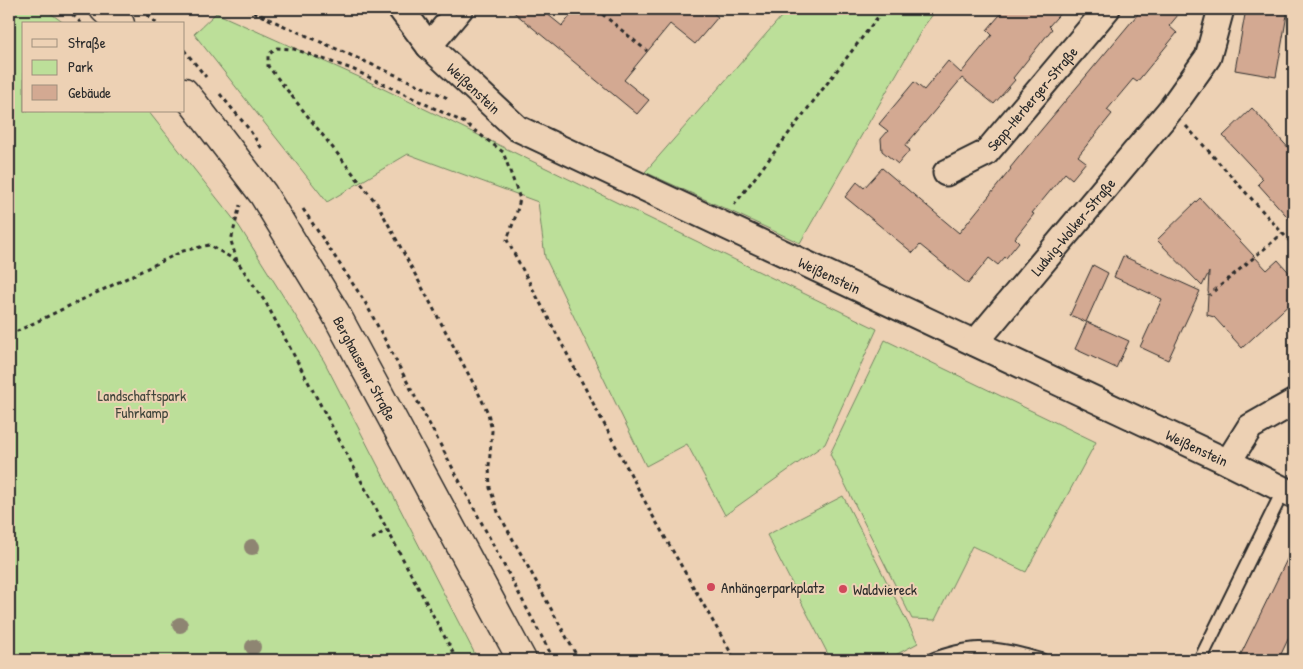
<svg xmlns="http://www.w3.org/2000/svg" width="1303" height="669" viewBox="0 0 1303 669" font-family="'Patrick Hand',sans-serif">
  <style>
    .green { fill: #bcdf99; stroke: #748562 }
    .building { fill: #d3a992; stroke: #2b2b2b }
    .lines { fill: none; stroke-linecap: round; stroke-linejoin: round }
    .lane-casing { stroke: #2b2b2b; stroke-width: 16 }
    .street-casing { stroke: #2b2b2b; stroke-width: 29 }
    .secondary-casing { stroke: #2b2b2b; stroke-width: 31 }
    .path { stroke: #2b2b2b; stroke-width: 3; stroke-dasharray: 4 4; stroke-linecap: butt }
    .lane { stroke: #edd1b4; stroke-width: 12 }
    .street { stroke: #edd1b4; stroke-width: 25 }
    .secondary { stroke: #edd1b4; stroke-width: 28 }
    .tree { fill: #8e8572 }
    .poi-dot { fill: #d1495b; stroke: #edd1b4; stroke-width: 2 }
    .labels { text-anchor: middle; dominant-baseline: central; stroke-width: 4; stroke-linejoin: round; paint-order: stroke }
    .street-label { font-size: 15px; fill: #2b2b2b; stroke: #edd1b4 }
    .park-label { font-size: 15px; fill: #41463c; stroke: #edd1b4 }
    .poi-label { font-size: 15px; fill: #2b2b2b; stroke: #edd1b4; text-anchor: start }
  </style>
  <rect width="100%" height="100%" fill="#edd1b4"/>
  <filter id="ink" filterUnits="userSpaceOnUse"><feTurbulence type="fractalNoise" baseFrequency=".02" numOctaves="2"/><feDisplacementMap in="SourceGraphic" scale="10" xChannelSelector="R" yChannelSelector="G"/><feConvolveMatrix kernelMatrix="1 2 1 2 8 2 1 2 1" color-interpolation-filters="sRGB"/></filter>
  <g filter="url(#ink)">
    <!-- green -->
    <g class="green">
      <polygon points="9,9 45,9 65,24 24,24 24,111 148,111 239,226 324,361 478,660 9,660"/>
      <polygon points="788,9 937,9 924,26 800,243 645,172"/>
      <polygon points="216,13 359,77 877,329 825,444 725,515 687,444 646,466 545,257 538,202 408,154 327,202 194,34"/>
      <polygon points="885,340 1096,442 1026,572 972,546 935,620 912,619 830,454"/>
      <polygon points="843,496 918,643 886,660 831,660 767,535"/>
    </g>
    <!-- building -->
    <g class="building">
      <polygon points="510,9 541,9 562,26 576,9 708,9 718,17 695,44 670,24 642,58 624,80 649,100 637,114"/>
      <polygon points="1005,9 1064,9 1049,26 1052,29 1013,78 1015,80 994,104 962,78 905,146 910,150 898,164 882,151 881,139 888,131 879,124 914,82 924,90 948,61 961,73 992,35 987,30"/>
      <polygon points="1142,9 1183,9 1169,26 1177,33 1137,82 1133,79 1107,110 1112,114 1078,156 1086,162 1072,179 1065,173 1032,213 1034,214 1015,238 1019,242 1006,258 1005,257 998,265 989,258 968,284 920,245 913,253 845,197 857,182 864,188 882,168 959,233 1011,169 1010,168 1032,141"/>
      <polygon points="1246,9 1288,9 1276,77 1235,70"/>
      <polygon points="1252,108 1294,154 1294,224 1258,184 1263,179 1223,136"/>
      <polygon points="1200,198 1267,270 1278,260 1294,278 1294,300 1242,348 1214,317 1207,315 1208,294 1211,296 1208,292 1209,272 1202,286 1157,240"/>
      <polygon points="1123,256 1200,291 1168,360 1140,347 1162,299 1114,277"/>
      <polygon points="1093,265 1108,273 1086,322 1070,315"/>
      <polygon points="1087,322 1129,341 1116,368 1075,349"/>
      <polygon points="1294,545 1294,627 1282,652 1278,660 1238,660"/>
    </g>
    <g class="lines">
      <defs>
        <g id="lane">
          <path d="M932 660C943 655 969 648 982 649 1002 649 1022 655 1041 660"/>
          <polyline points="1200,660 1284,489"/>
        </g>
        <g id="street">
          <path id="s1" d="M401 9 429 46 517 128 1228 462 1294 495"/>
          <polyline points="429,46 460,9"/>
          <path id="s2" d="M946 173 986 153 1107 9"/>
          <path id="s3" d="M975 343 1171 109 1208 57 1221 9"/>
          <polyline points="1228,462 1250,427 1294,402"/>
        </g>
        <g id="secondary">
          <polyline points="104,9 120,24"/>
          <path id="s4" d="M184 92 194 104 263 194 335 312 522 660"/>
        </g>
      </defs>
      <!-- lane casing -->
      <use href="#lane" class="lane-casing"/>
      <!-- street casing -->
      <use href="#street" class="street-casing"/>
      <!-- secondary casing -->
      <use href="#secondary" class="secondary-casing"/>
      <!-- path -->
      <g class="path">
        <polyline points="67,9 82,24"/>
        <polyline points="142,9 157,24"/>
        <polyline points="246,9 450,99"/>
        <polyline points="596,9 647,51"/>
        <polyline points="184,50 206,77"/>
        <polyline points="220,94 248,128 263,150"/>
        <polyline points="1186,126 1294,246"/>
        <polyline points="734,205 884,9"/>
        <polyline points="303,209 365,302 554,660"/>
        <polyline points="237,261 231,241 240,205"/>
        <polyline points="1214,291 1283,233"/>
        <polyline points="9,335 183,251 209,245 237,261 266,303 457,660"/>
        <polyline points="372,539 387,530"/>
        <polyline points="579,660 498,512 490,488 489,466 492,431 488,413 478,392 378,205 268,66 268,55 277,48 294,49 352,69 465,123 503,152 520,199 516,215 507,240 650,511 735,660"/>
      </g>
      <!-- lane -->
      <use href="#lane" class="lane"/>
      <!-- street -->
      <use href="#street" class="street"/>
      <!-- secondary -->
      <use href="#secondary" class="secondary"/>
    </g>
    <!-- trees -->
    <g class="tree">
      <circle cx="252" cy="547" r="8"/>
      <circle cx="180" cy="625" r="8"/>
      <circle cx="253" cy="647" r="8"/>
    </g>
  </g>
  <!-- markers -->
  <g class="poi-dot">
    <circle cx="711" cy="587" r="5"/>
    <circle cx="843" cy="589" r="5"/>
  </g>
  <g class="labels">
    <!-- street labels -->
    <g class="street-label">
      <text stroke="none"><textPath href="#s1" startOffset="108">Weißenstein</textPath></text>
      <text stroke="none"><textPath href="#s2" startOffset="116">Sepp-Herberger-Straße</textPath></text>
      <text stroke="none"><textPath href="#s3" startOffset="152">Ludwig-Wolker-Straße</textPath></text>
      <text stroke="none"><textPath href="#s1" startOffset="512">Weißenstein</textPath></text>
      <text stroke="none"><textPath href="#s4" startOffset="331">Berghausener Straße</textPath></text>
      <text stroke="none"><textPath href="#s1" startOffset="918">Weißenstein</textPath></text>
    </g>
    <!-- park labels -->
    <g class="park-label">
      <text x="142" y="395">Landschaftspark<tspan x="142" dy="17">Fuhrkamp</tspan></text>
    </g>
    <!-- poi labels -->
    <g class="poi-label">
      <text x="721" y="587">Anhängerparkplatz</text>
      <text x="853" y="589">Waldviereck</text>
    </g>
  </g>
  <!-- margin -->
  <rect width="1303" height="669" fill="none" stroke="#edd1b4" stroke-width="30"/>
  <rect x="15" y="15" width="1273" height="639" fill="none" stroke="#2b2b2b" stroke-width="2" filter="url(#ink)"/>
  <!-- legend -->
  <rect x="22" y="22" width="162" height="90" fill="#edd1b4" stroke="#9f8f7d"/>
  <rect x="32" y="39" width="25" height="8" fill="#edd1b4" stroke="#9f8f7d"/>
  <text x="68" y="48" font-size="15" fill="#2b2b2b">Straße</text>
  <rect x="32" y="60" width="25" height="15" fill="#bcdf99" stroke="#9f8f7d"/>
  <text x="68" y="72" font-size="15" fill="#2b2b2b">Park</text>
  <rect x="32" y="85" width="25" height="15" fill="#d3a992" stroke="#9f8f7d"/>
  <text x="68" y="98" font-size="15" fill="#2b2b2b">Gebäude</text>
</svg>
